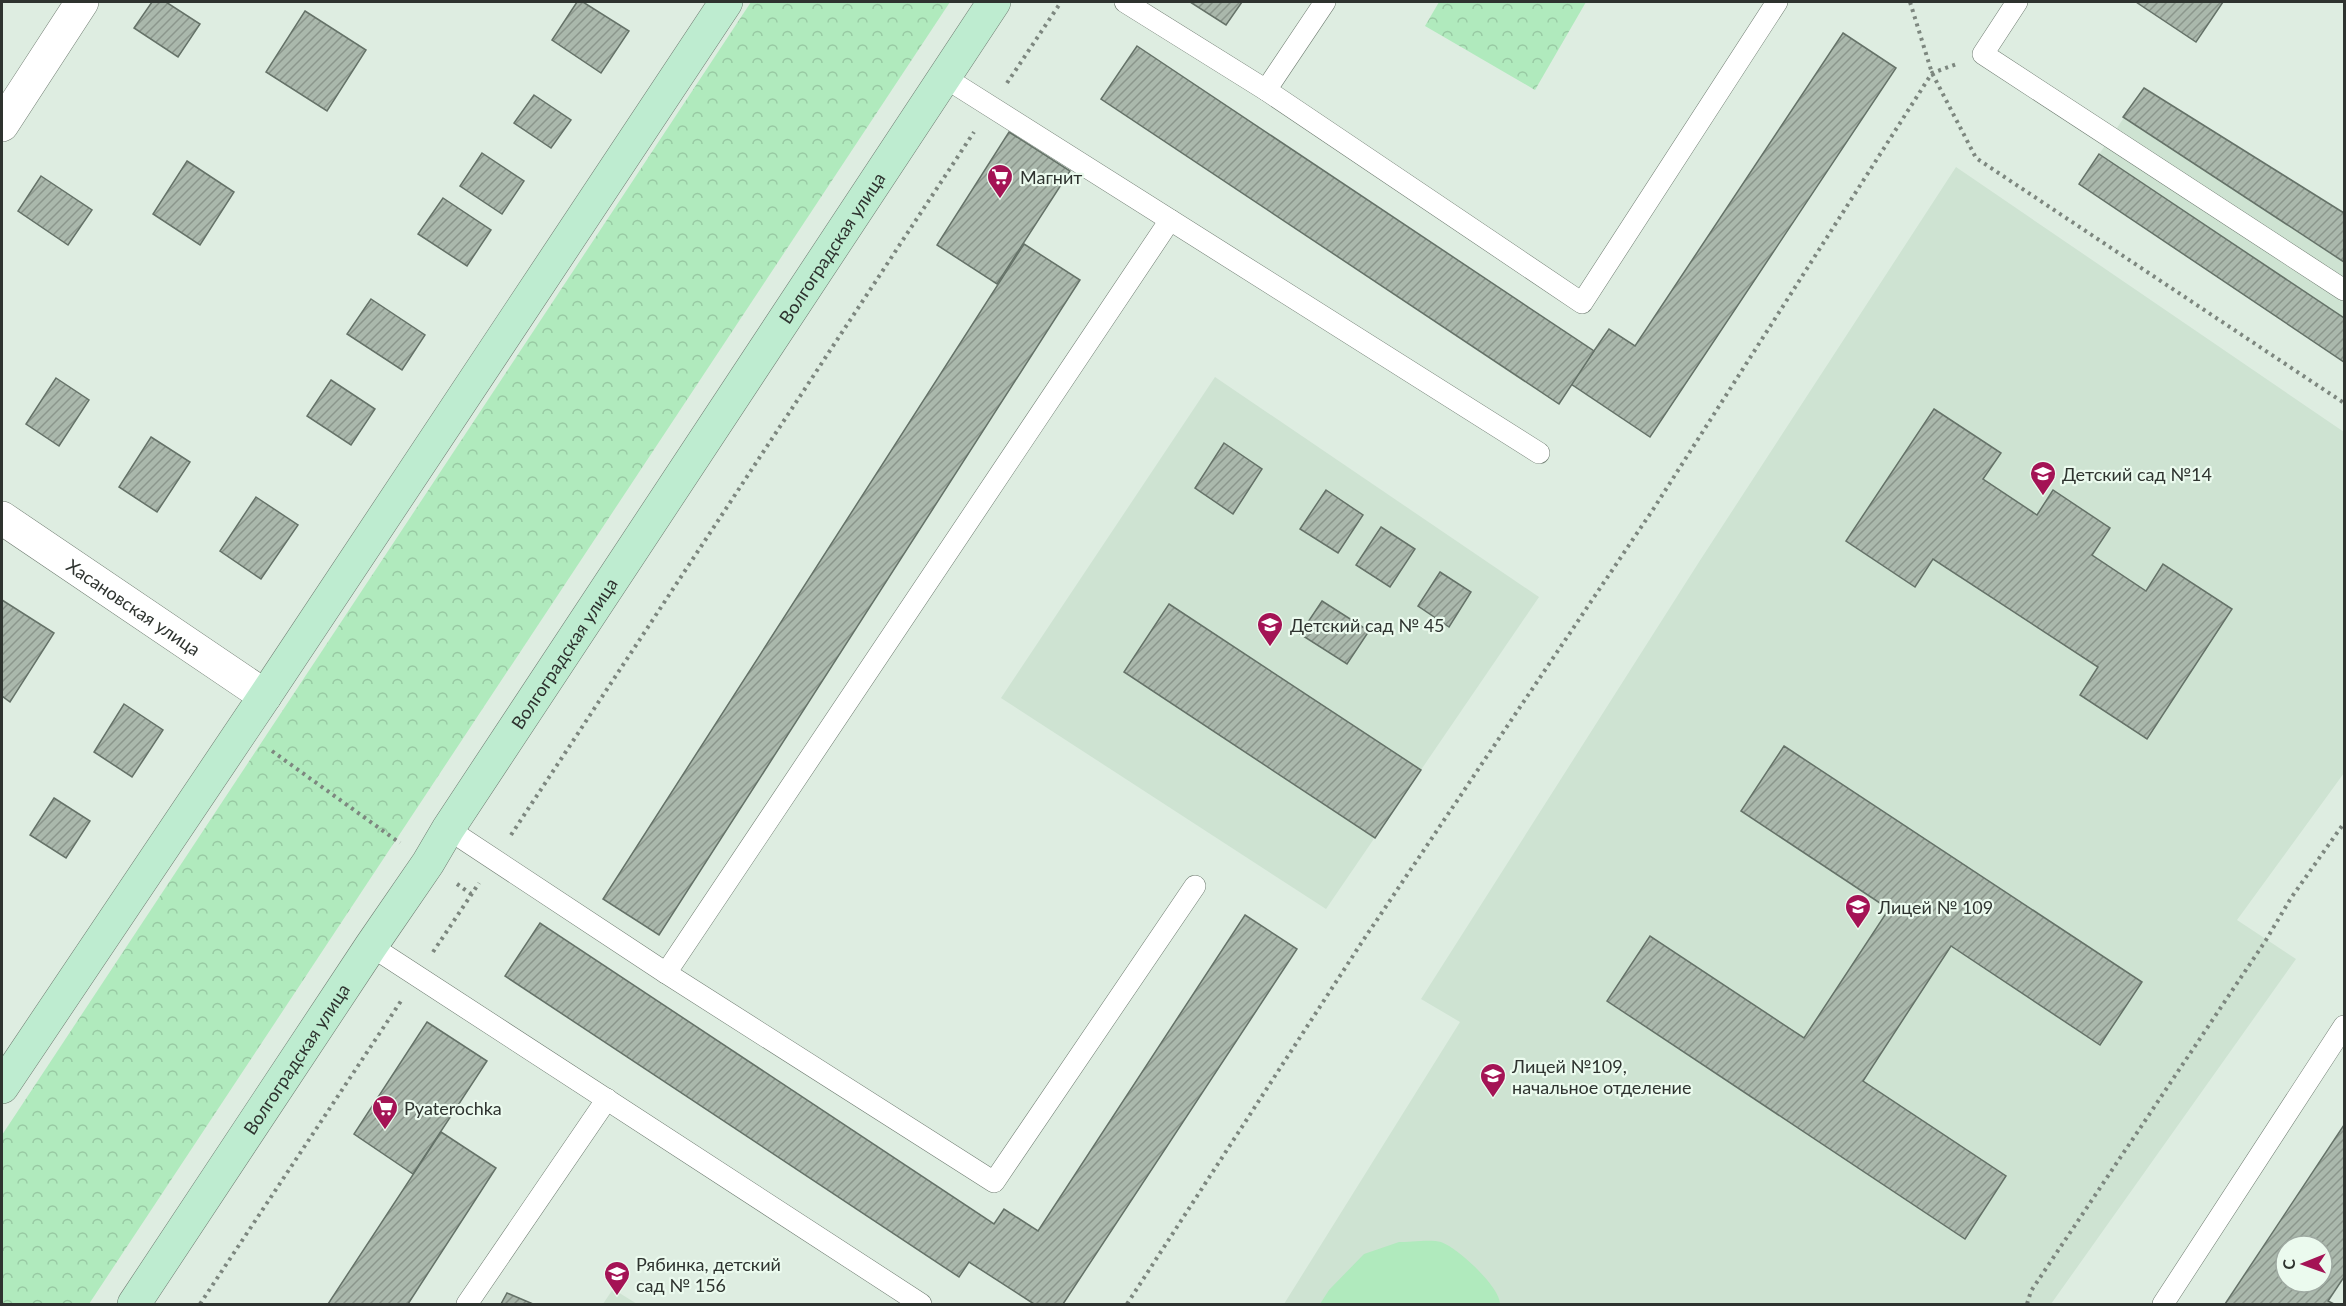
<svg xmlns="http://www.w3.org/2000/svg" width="2346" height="1306" viewBox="0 0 2346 1306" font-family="Lato,sans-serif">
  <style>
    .built { fill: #cee3d2 }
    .park { fill: url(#park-crowns) }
    .pitch { fill: #b0eabd }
    .building { fill: url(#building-hatch); stroke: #657268; stroke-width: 1.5; fill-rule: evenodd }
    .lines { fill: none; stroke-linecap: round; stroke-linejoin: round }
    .lane-casing { stroke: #6f7c71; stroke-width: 22 }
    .street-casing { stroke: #6f7c71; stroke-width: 34 }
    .secondary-casing { stroke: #6f7c71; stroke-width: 34 }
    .path { stroke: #7d877f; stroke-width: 4; stroke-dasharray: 3 4.5; stroke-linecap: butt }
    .lane { stroke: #fff; stroke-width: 21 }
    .street { stroke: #fff; stroke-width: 33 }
    .secondary { stroke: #beecd0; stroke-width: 33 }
    .labels { text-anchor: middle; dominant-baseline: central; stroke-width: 4.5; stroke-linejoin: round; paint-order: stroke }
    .poi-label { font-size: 18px; fill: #2e332f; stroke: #ebfaee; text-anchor: start }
    .street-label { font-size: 18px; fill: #2e332f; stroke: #ebfaee }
  </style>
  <defs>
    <pattern id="park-crowns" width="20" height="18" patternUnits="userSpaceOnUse" patternTransform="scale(1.5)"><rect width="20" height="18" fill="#b0eabd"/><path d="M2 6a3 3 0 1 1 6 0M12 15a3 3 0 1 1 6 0" fill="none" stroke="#98c9a3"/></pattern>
    <pattern id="building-hatch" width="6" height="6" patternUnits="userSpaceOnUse" patternTransform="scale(1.5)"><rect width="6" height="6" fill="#aab8ac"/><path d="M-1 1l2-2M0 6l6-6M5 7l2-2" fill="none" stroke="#8b968c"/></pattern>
  </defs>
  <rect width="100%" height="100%" fill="#deede1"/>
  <!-- built -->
  <g class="built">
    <polygon points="2144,88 2344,213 2344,362 2079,184"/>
    <polygon points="1956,167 2344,432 2344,773 2237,920 2296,959 2051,1304 1284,1304 1460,1022 1421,999 1699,562"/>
    <polygon points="1215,377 1539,597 1326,909 1001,698"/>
    <polygon points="613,1289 637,1304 603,1304"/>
  </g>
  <!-- park -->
  <g class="park">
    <polygon points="751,2 950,2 89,1304 2,1304 2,1135"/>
    <polygon points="1439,2 1586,2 1535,90 1425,26"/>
  </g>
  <!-- pitch -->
  <path class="pitch" d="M1399 1242C1409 1242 1432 1239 1441 1242 1458 1248 1500 1287 1500 1304H1320L1329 1290 1364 1254Z"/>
  <!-- building -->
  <g class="building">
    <polygon points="152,2 166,2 200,24 178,57 134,28"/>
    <polygon points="577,2 583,2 629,31 601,73 552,40"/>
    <polygon points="1190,2 1242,2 1226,25"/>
    <polygon points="2136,2 2223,2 2196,42"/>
    <polygon points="305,11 366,50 327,111 266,72"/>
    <polygon points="1843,33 1896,68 1650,437 1571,384 1609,329 1635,346"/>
    <polygon points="1137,46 1594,351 1559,404 1101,99"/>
    <polygon points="2144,88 2344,213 2344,262 2123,117"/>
    <polygon points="534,95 571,120 551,148 514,123"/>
    <polygon points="1009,132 1070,171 997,284 937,245"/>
    <polygon points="482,153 524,181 502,214 460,186"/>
    <polygon points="2099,154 2344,318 2344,362 2079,184"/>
    <polygon points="187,161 234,192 200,245 153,214"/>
    <polygon points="41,176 92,210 68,245 18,211"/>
    <polygon points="443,198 491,230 467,266 418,234"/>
    <polygon points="1024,244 1080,280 659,935 603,899"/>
    <polygon points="371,299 425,335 402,370 347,334"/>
    <polygon points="56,378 89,400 59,446 26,424"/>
    <polygon points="331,380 375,409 351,445 307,416"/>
    <polygon points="1934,409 2001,453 1983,479 2037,515 2053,490 2110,528 2092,555 2146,591 2163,564 2232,609 2147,739 2080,695 2098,667 1933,559 1915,587 1846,541"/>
    <polygon points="151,437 190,462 157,512 119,487"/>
    <polygon points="1224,443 1262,469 1233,514 1195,488"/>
    <polygon points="1326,490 1363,515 1338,553 1300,529"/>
    <polygon points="256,497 298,525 261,579 220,551"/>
    <polygon points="1381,527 1415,549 1390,587 1356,565"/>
    <polygon points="1440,572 1471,592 1449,627 1418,606"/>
    <polygon points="2,600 54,633 10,702 2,696"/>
    <polygon points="1322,601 1369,631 1347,664 1300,634"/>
    <polygon points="1169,604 1421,770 1375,838 1124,672"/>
    <polygon points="124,704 163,730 132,777 94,752"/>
    <polygon points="1784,746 2142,982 2100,1045 1951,946 1863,1081 2006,1176 1965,1239 1607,1001 1650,936 1804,1038 1889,909 1741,811"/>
    <polygon points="54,798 90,821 66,858 30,835"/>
    <polygon points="1245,915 1297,949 1063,1304 1034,1304 969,1262 959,1277 505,976 540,923 994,1224 1004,1209 1038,1231"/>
    <polygon points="427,1022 487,1061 413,1174 354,1134"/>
    <path d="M2344 1125V1277L2328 1301 2334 1304H2225ZM2286 1246H2322V1282H2286Z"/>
    <polygon points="441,1132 496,1168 408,1304 328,1304"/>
    <polygon points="507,1293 533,1304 501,1304"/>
  </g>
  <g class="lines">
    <defs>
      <g id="lane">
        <polyline points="1125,2 1266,90"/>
        <polyline points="1325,2 1266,90 1582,303 1777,2"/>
        <polyline points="2017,2 1983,54 2344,290"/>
        <polyline points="944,77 1539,453"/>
        <polyline points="1170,220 666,973 994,1182 1195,886"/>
        <polyline points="448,829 666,973"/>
        <polyline points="371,946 921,1304"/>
        <polyline points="467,1304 607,1099"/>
        <polyline points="2163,1304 2344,1026"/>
      </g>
      <g id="street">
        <polyline points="2,125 82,2"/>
        <path id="s1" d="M2 518 265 696"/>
      </g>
      <g id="secondary">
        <polyline points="2,1087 265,696 726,2"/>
        <path id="s2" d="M134 1304 371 946 428 863 448 829 994 2"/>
      </g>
    </defs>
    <!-- lane casing -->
    <use href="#lane" class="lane-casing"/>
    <!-- street casing -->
    <use href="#street" class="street-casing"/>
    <!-- secondary casing -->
    <use href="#secondary" class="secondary-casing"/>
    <!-- path -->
    <g class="path">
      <polyline points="1910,2 1932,73 1976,158 2344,403"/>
      <polyline points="1007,83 1061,2"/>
      <polyline points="272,751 400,843"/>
      <polyline points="511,835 974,132"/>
      <polyline points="457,884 471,894"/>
      <polyline points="433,952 479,883"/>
      <polyline points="200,1304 401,1001"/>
      <polyline points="1127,1304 1360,945 1654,508 1932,73 1957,64"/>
      <polyline points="2027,1304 2031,1291 2266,940 2291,898 2344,823"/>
    </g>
    <!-- lane -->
    <use href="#lane" class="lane"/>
    <!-- street -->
    <use href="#street" class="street"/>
    <!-- secondary -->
    <use href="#secondary" class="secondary"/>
  </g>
  <!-- icons -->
  <defs>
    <symbol id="supermarket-pin" viewBox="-11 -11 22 30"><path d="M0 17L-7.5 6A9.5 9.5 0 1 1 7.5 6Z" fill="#a41355" stroke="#ebfaee"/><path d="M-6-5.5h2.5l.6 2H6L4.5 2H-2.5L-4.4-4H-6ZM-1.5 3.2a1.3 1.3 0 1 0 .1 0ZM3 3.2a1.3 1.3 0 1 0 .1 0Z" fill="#fff"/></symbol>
    <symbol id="school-pin" viewBox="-11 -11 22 30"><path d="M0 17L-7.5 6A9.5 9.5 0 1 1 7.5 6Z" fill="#a41355" stroke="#ebfaee"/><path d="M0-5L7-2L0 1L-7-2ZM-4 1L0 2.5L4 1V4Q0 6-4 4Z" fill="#fff"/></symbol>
  </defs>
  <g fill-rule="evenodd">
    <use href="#supermarket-pin" x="985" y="162" width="30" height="40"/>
    <use href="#school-pin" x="2028" y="459" width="30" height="40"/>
    <use href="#school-pin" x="1255" y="610" width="30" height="40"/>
    <use href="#school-pin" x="1843" y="892" width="30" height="40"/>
    <use href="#school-pin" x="1478" y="1061" width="30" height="40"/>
    <use href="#supermarket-pin" x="370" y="1093" width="30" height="40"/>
    <use href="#school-pin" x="602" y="1259" width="30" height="40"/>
  </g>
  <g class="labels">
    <!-- poi labels -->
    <g class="poi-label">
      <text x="1020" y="177">Магнит</text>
      <text x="2062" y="474">Детский сад №14</text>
      <text x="1290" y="625">Детский сад № 45</text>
      <text x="1878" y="907">Лицей № 109</text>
      <text x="1512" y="1066">Лицей №109,<tspan x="1512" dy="21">начальное отделение</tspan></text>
      <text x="404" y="1108">Pyaterochka</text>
      <text x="636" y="1264">Рябинка, детский<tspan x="636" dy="21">сад № 156</tspan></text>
    </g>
    <!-- street labels -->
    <g class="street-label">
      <text stroke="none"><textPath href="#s2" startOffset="1266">Волгоградская улица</textPath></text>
      <text stroke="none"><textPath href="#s1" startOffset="159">Хасановская улица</textPath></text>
      <text stroke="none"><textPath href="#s2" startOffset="780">Волгоградская улица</textPath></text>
      <text stroke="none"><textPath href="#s2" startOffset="294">Волгоградская улица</textPath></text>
    </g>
  </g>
  <!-- border -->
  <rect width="2346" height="1306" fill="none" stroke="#2e332f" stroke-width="6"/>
  <!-- north arrow -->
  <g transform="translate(2304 1264) rotate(269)"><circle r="28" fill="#ebfaee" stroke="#9faaa2" stroke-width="1.5"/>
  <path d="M0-4.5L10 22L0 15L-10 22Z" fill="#a41355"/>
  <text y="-9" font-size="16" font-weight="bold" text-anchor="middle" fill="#2e332f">С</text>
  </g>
</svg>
